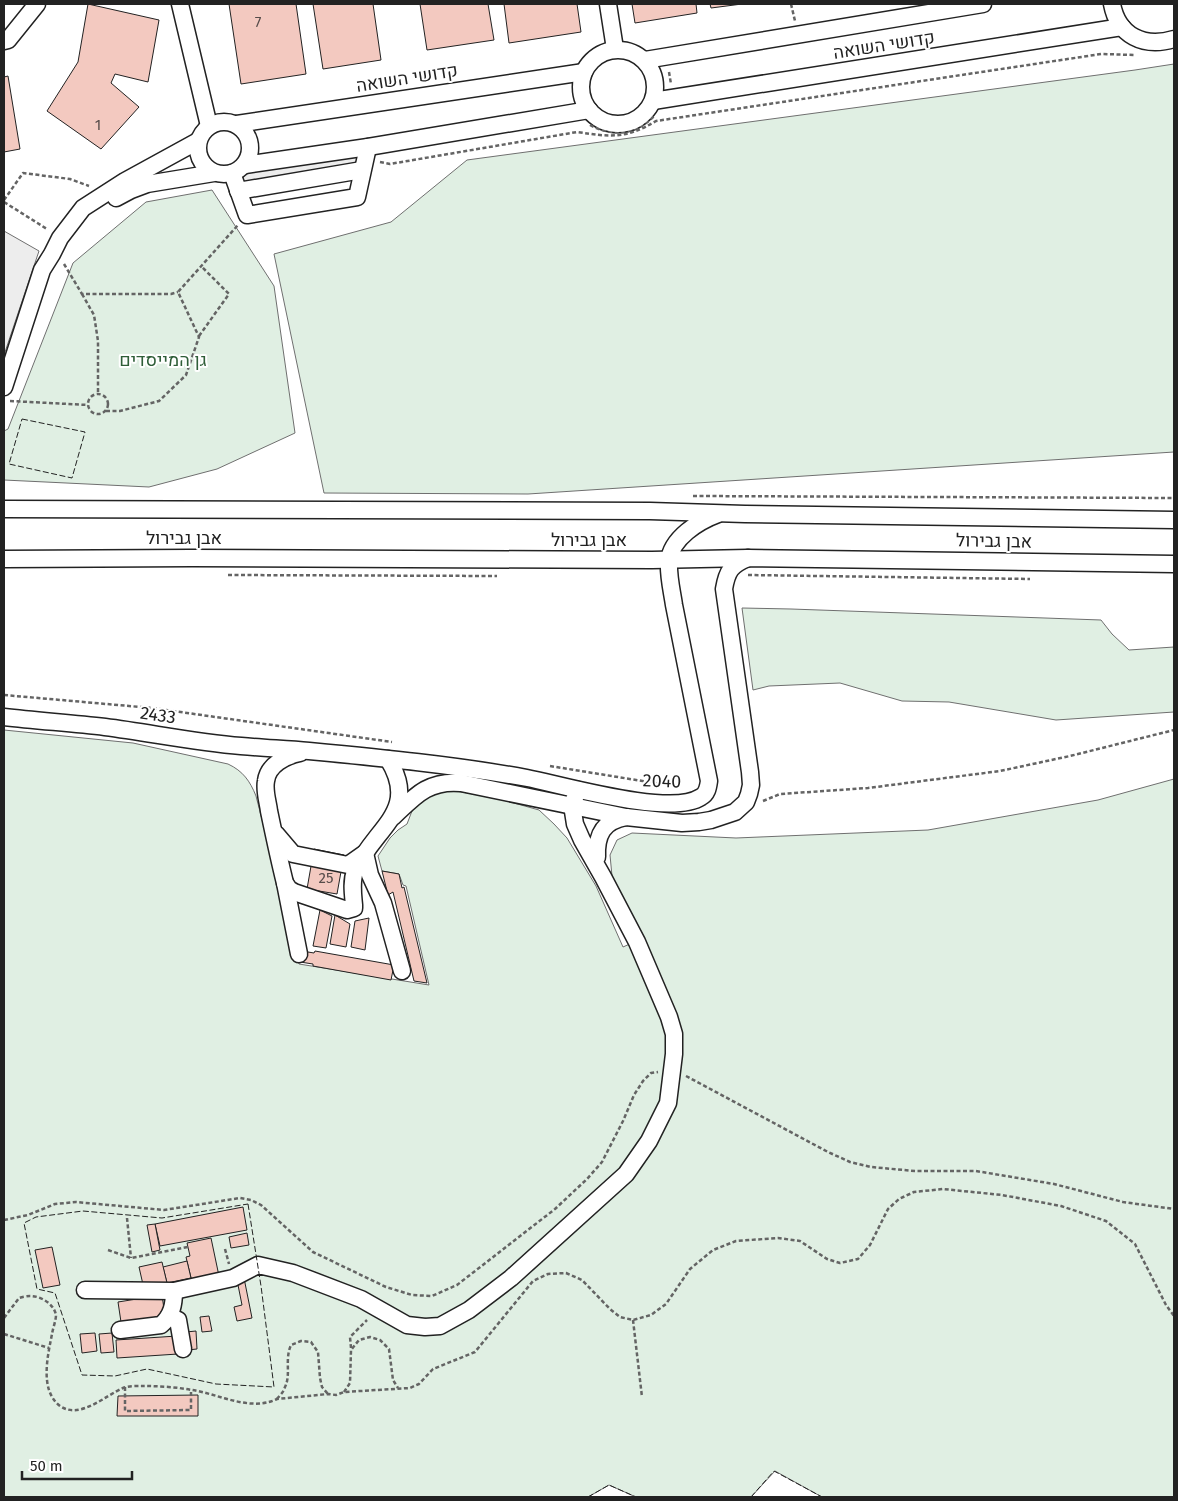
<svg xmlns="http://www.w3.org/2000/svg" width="1178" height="1501" viewBox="0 0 1178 1501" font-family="'Fira Sans',Heebo,sans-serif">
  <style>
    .green { fill: #e0efe3; stroke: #6f6f6f }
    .parking { fill: #ededed; stroke: #6f6f6f }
    .building { fill: #f3c9c0; stroke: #222 }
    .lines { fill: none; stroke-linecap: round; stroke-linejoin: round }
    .minor-casing { stroke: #222; stroke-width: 19 }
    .path { stroke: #646464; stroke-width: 2.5; stroke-dasharray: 4 2.5; stroke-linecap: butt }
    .minor { stroke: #fff; stroke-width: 16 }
    .fence { stroke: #222; stroke-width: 1; stroke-dasharray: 6 2.5; stroke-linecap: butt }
    .labels { text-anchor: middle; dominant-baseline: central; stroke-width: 4; stroke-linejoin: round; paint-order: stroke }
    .number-label { font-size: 15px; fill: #564c4a }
    .street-label { font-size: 18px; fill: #222; stroke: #fff }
    .park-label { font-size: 18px; fill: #2f5e38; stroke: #fff }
  </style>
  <rect width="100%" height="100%" fill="#fff"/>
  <!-- green -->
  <g class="green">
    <polygon points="1174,64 1174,452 528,494 324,493 274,254 391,222 467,160 1135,70"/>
    <polygon points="212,190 274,286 295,433 217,469 149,487 4,480 4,431 8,429 73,263 146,202"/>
    <polygon points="742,608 791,609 1101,620 1112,634 1129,650 1174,647 1174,712 1056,720 949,702 902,701 840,683 769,686 753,690"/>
    <path d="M4 730 133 743 228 764C243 771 250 781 256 796L299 964 429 985 406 886 403 885 399 874 382 871 378 856 390 838 398 830 407 824 412 811 420 802 429 796 439 792 450 790 496 798 539 810 554 824 567 838 596 886 623 947 641 939 612 876 610 855 617 840 632 833 736 838 928 830 1098 800 1174 779V1497H822L775 1471 751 1497H636L609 1485 588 1497H4Z"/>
  </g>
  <!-- parking -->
  <g class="parking">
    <polygon points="359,153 361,164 240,184 238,172"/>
    <polygon points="4,231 39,251 4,355"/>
  </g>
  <!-- building -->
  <g class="building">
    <polygon points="88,4 159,20 148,82 115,74 111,83 139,107 101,149 47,111 78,62"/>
    <polygon points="229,4 296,4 306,74 241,84"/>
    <polygon points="313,4 373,4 381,60 323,69"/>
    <polygon points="420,4 488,4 494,40 427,50"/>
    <polygon points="504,4 577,4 581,32 509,43"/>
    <polygon points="632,4 696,4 697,13 635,23"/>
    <polygon points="710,4 742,4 711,8"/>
    <polygon points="8,76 20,149 4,152 4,77"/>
    <polygon points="314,849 344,855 337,894 307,889"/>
    <polygon points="382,871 399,874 402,888 404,887 427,983 414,981 393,892 388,895"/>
    <polygon points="320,910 332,916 326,948 313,946"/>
    <polygon points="335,915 350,924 346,947 330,944"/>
    <polygon points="369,918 365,950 351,947 355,921"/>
    <polygon points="302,951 314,953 315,951 394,965 391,980 313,966 313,964 300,962"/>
    <polygon points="243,1207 247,1230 160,1246 155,1224"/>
    <polygon points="155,1224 160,1250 152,1252 147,1225"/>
    <polygon points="247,1233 249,1245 231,1248 229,1237"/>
    <polygon points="211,1238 219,1276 192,1282 186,1257 190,1256 187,1243"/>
    <polygon points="52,1247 60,1285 43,1288 35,1250"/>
    <polygon points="187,1261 191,1278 167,1283 163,1267"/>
    <polygon points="162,1262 167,1283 144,1289 139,1267"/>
    <polygon points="244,1278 252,1318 237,1321 234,1307 242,1305 237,1280"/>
    <polygon points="162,1295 165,1316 121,1322 118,1302"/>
    <polygon points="209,1316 212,1331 202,1332 200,1317"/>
    <polygon points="196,1331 197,1349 187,1350 186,1332"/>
    <polygon points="95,1333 97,1351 82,1353 80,1334"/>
    <polygon points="112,1333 114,1352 101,1353 99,1334"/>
    <polygon points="177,1336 178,1354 117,1358 116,1340"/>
    <polygon points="198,1395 198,1416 117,1416 118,1396"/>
  </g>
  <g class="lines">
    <defs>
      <g id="minor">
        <polyline points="180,4 209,126"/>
        <polyline points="608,4 615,49"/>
        <path d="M1112 4C1118 36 1144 48 1174 39"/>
        <polyline points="4,41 8,40 37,4"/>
        <circle cx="618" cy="87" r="37"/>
        <polyline points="645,60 983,4"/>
        <polyline points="653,101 1122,27"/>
        <circle cx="224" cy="148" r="26"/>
        <polyline points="237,124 584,72"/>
        <polyline points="245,165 368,147 589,110"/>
        <polyline points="232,173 247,215 357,197 368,147"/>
        <polyline points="238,191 362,170"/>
        <polyline points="116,198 131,190 147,184 214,173"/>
        <polyline points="4,387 42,270 52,254 60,238 83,208 125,181 198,141"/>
        <polyline points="4,509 650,511 745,514 1174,520"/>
        <polyline points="4,559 192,558 652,560 748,558 1174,564"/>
        <path d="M4 717C38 721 72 723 105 727 151 733 195 742 241 746 263 748 286 749 309 751 382 758 455 765 527 778 563 785 671 817 701 797 707 794 708 788 709 781L674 605C672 591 668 576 669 561 671 538 699 521 718 514"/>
        <path d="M300 753C285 756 268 765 266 781 264 791 268 802 269 811 274 835 279 859 285 883L289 889 294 892 347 910 354 908V905C353 894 351 882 355 871 373 828 421 812 388 759"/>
        <path d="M393 817C415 796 428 780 461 783L626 817 682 823 699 822 711 820 735 812 746 802 749 794 751 785 750 772 724 589C727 571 731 565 748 558"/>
        <polyline points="276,834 293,854 348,865 365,853 370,875 383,903 402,971"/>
        <path d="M597 857C596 835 603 821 626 817"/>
        <polyline points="285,883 299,954"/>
        <polyline points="85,1290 174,1291 233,1278 258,1265 293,1273 361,1299 407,1325 425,1327 440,1326 469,1310 511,1278 626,1174 649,1141 668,1103 674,1054 674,1034 669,1017 637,942 603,877 582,840 575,824 572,805 578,790"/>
        <polyline points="169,1316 178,1320 183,1349"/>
        <path d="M120 1330 161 1325C172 1316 174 1304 174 1291"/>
      </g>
    </defs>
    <!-- minor casing -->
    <use href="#minor" class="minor-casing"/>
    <!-- path -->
    <g class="path">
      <polyline points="791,4 795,21"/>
      <polyline points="669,72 671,84"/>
      <path d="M590 125C611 137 637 134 654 116"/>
      <path d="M380 162 390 164 577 132C610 137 626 139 656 121L1101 54 1136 55"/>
      <polyline points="4,200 23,173 70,179 89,186"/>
      <polyline points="4,202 47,229"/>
      <polyline points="64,264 82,294 171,294 178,292"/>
      <polyline points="82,294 94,315 98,341 98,394"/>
      <polyline points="199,336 229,294 201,266"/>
      <circle cx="98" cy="404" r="10"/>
      <polyline points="10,401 88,405"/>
      <polyline points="106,411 120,411 159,401 186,375 199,337 178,292 238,225"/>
      <polyline points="693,496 1174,498"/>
      <polyline points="228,575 497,576"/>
      <polyline points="748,575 1030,579"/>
      <polyline points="4,695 152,708 392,742"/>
      <polyline points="550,766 673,786"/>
      <polyline points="763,801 780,794 868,788 1000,771 1070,756 1174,730"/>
      <polyline points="686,1076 828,1152 850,1162 871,1167 915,1171 976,1171 1054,1184 1123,1202 1174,1209"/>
      <polyline points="127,1218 131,1258"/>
      <polyline points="4,1220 28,1215 55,1204 76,1202 164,1210 240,1198 251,1200 261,1205 313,1252 386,1287 412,1295 432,1296 457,1285 555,1209 587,1179 602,1162 623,1121 634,1095 643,1081 651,1073 658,1072"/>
      <polyline points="225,1249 229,1264"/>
      <polyline points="108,1250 131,1258 188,1247"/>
      <path d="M4 1318 19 1298C22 1297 27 1296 30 1296 41 1296 54 1304 56 1315 56 1320 53 1328 52 1334 48 1355 39 1390 60 1406 80 1420 106 1395 123 1388 128 1386 136 1386 142 1386 158 1386 176 1387 192 1390 219 1394 250 1412 277 1399L328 1394 336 1395 344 1392 410 1388 419 1384 433 1369 475 1352 533 1281 548 1274 566 1273 582 1280 610 1309 620 1317 633 1320 651 1315 666 1304 690 1269 713 1250 736 1241 778 1238 800 1241 827 1259 840 1263 858 1259 870 1245 888 1209 899 1199 914 1192 943 1189 1002 1195 1061 1206 1106 1221 1135 1244 1166 1305 1174 1316"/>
      <polyline points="633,1320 642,1397"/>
      <polyline points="4,1334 49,1348"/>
      <polyline points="351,1348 350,1337 367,1320"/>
      <polyline points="125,1387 125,1411 191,1410 191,1390"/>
      <polyline points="344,1392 350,1383 351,1350 359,1340 370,1337 380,1340 389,1349 393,1380 398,1388"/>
      <path d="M277 1399C279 1396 283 1393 284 1389 292 1375 284 1361 291 1345L301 1341 311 1342 318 1352 320 1378 322 1387 328 1394"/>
    </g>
    <!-- minor -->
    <use href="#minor" class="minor"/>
    <!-- fence -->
    <g class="fence">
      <polygon points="22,419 85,432 72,478 9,464"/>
      <polygon points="248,1204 261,1286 274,1387 216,1384 147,1369 115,1376 82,1375 55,1293 37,1289 24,1223 36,1217 83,1211 162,1218"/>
      <polyline points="588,1497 609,1485 636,1497"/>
      <polyline points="751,1497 774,1471 822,1497"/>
    </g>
  </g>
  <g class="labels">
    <!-- number labels -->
    <g class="number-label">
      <text x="258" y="22">7</text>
      <text x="98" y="125">1</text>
      <text x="326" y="878">25</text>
    </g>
    <!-- street labels -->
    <g class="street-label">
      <text transform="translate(884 45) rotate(-9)">קדושי השואה</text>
      <text transform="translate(407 78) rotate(-9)">קדושי השואה</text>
      <text x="184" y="538">אבן גבירול</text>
      <text x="589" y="540">אבן גבירול</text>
      <text transform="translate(994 541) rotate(1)">אבן גבירול</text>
      <text transform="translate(158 715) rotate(8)">2433</text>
      <text transform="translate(662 781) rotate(2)">2040</text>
    </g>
    <!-- park labels -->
    <g class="park-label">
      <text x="163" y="360">גן המייסדים</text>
    </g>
  </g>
  <!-- border -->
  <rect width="1178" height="1501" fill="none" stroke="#222222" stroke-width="10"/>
  <!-- scale -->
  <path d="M22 1471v8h110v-8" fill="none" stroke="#222222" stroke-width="2.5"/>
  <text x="30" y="1471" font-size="15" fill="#222222" stroke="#ffffff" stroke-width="4" paint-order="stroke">50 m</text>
</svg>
